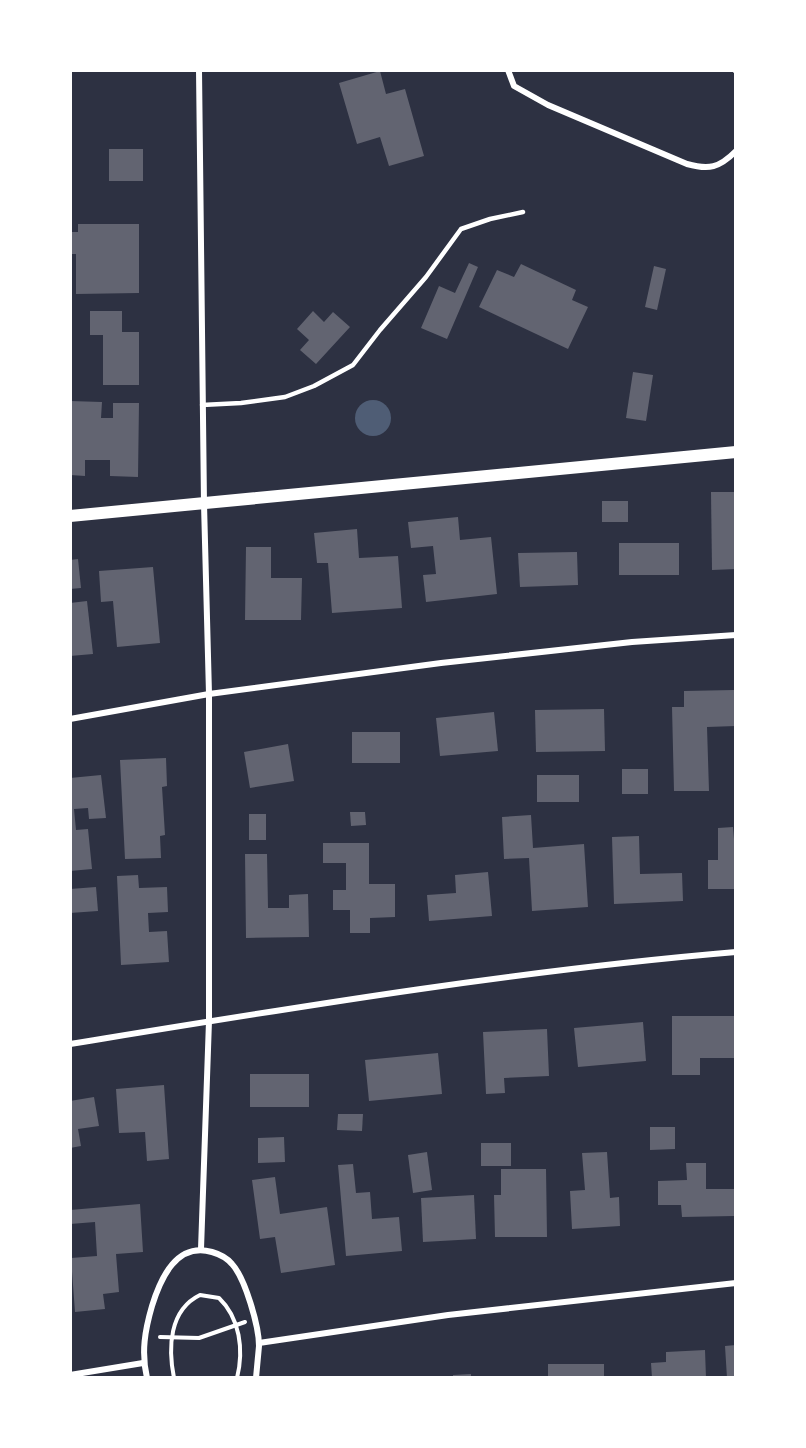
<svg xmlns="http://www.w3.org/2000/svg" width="806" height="1448" viewBox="0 0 806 1448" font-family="Ubuntu,sans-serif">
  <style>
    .water { fill: #4f5d75 }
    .building { fill: #626471 }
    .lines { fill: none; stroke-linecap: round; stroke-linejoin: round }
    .path { stroke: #fff; stroke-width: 4 }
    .service { stroke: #fff; stroke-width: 4.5 }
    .minor { stroke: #fff; stroke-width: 6 }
    .secondary { stroke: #fff; stroke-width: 12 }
  </style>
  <rect width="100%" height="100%" fill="#2d3142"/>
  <!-- water -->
  <circle class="water" cx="373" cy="418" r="18"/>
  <!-- building -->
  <g class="building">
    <polygon points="380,71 386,94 405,89 424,156 389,166 380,137 357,144 339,83"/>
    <rect x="109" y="149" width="34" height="32"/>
    <polygon points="78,224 139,224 139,293 76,294 76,254 70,254 70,232 78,232"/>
    <polygon points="469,263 478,267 447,339 421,328 439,286 455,293"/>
    <polygon points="521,264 576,290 572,300 588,307 568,349 479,307 497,270 514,277"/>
    <polygon points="654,266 666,269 657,310 645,307"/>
    <polygon points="90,311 122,311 122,332 139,332 139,385 103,385 103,335 90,335"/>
    <polygon points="313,311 324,322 333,312 350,327 316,364 300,350 309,340 297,329"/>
    <polygon points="633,372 653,375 646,421 626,418"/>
    <polygon points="70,401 102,402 101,418 113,418 113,403 139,403 138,477 110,476 110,460 85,460 85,476 70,475"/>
    <polygon points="711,492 736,492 736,569 712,570"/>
    <rect x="602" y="501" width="26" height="21"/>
    <polygon points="458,517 460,540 491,537 497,594 426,602 423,575 436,574 433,546 411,548 408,522"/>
    <polygon points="357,529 359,558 398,556 402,608 332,613 328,563 317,563 314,533"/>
    <rect x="619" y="543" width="60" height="32"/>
    <polygon points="246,547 271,547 271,578 302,578 301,620 245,620"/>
    <polygon points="577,552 578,585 520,587 518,553"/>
    <polygon points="78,559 81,588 70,589 70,560"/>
    <polygon points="153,567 160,643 117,647 113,601 101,602 99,571"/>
    <polygon points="87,601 93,654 70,656 70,603"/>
    <polygon points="734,690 736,726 707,727 709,791 674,791 672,707 684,707 684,691"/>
    <polygon points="604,709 605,751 536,752 535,710"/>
    <polygon points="494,712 498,751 440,756 436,718"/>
    <rect x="352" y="732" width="48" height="31"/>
    <polygon points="288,744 294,781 250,788 244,752"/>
    <polygon points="166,758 167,786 162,787 165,835 160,836 161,858 125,859 120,760"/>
    <rect x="622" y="769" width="26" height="25"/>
    <polygon points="101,775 106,818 89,819 88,808 74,809 76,830 88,829 92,869 70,871 70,778"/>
    <rect x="537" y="775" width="42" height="27"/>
    <polygon points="350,812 365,812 366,825 351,826"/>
    <rect x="249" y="814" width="17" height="26"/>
    <polygon points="531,815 533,848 584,844 588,907 532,911 529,858 504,859 502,817"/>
    <polygon points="733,827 734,839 736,839 736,889 708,889 708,860 718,860 718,828"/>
    <polygon points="639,836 640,874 682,873 683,901 614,904 612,837"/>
    <polygon points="323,843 369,843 369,884 395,884 395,917 370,918 370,933 350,933 350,910 333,910 333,890 346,890 346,863 323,863"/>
    <polygon points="245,854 267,854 268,908 289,908 289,895 308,894 309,937 246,938"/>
    <polygon points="488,872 492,916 429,921 427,895 456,893 455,875"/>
    <polygon points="138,875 139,888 167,887 168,912 148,913 149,932 167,931 169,962 121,965 117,876"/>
    <polygon points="96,887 98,911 70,913 70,889"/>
    <polygon points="672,1016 736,1016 736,1058 700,1058 700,1075 672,1075"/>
    <polygon points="643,1022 646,1061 578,1067 574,1028"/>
    <polygon points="547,1029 549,1076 504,1078 505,1093 486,1094 483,1032"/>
    <polygon points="438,1053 442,1094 369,1101 365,1060"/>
    <rect x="250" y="1074" width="59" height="33"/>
    <polygon points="164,1085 169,1159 147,1161 145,1132 119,1133 116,1089"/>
    <polygon points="94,1097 99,1126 78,1129 81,1146 70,1148 70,1101"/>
    <polygon points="338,1114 363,1114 362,1131 337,1130"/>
    <polygon points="650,1127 675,1127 675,1149 650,1150"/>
    <polygon points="284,1137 285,1162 258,1163 258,1138"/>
    <rect x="481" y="1143" width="30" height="23"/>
    <polygon points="427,1152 432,1190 413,1193 408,1155"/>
    <polygon points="607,1152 610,1198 619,1197 620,1226 572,1229 570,1191 585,1190 582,1153"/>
    <polygon points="686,1163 706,1163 706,1189 734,1189 734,1216 682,1217 681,1205 658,1205 658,1181 687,1180"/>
    <polygon points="353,1164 356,1193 370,1192 372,1219 399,1217 402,1251 346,1256 338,1165"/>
    <polygon points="501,1169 546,1169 547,1237 495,1237 494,1195 501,1195"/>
    <polygon points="275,1177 280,1214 327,1207 335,1265 281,1273 275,1237 260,1239 252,1180"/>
    <polygon points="474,1195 476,1239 423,1242 421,1198"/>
    <polygon points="140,1204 143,1252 116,1254 119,1292 103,1294 105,1309 75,1312 71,1258 97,1256 95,1222 70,1224 70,1210"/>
    <polygon points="736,1345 736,1378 727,1378 725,1346"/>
    <polygon points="705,1350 706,1378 652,1378 651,1363 666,1362 666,1352"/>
    <rect x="548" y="1364" width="56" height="14"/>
    <polygon points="471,1374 471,1378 453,1378 453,1375"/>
  </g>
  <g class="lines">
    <!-- path -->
    <g class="path">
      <polyline points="160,1337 199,1338 245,1322"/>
      <path d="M174 1378C168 1348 169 1310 200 1295L219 1298C240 1318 244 1350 237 1378"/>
    </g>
    <!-- service -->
    <polyline class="service" points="202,405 241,403 285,397 314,386 353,365 380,330 426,277 461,229 490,219 523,212"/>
    <!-- minor -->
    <g class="minor">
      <polyline points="199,70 204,504 209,694 209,1021 201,1249"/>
      <path d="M508 70 514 86 548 105 687 164C709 170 719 168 736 151"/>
      <polyline points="735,70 736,71"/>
      <polyline points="70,719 209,694 441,663 632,642 736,635"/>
      <path d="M70 1044C291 1008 512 971 736 952"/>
      <polyline points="259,1343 448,1315 736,1283"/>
      <polyline points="70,1375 143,1363"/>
      <path d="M147 1378C141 1352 145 1330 152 1306 161 1277 177 1242 212 1252 219 1254 227 1258 232 1264 245 1278 259 1326 259 1346 258 1356 257 1367 256 1378"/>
    </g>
    <!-- secondary -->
    <polyline class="secondary" points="70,516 736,452"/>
  </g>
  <!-- border -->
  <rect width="806" height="1448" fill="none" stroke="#ffffff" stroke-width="144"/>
</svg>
